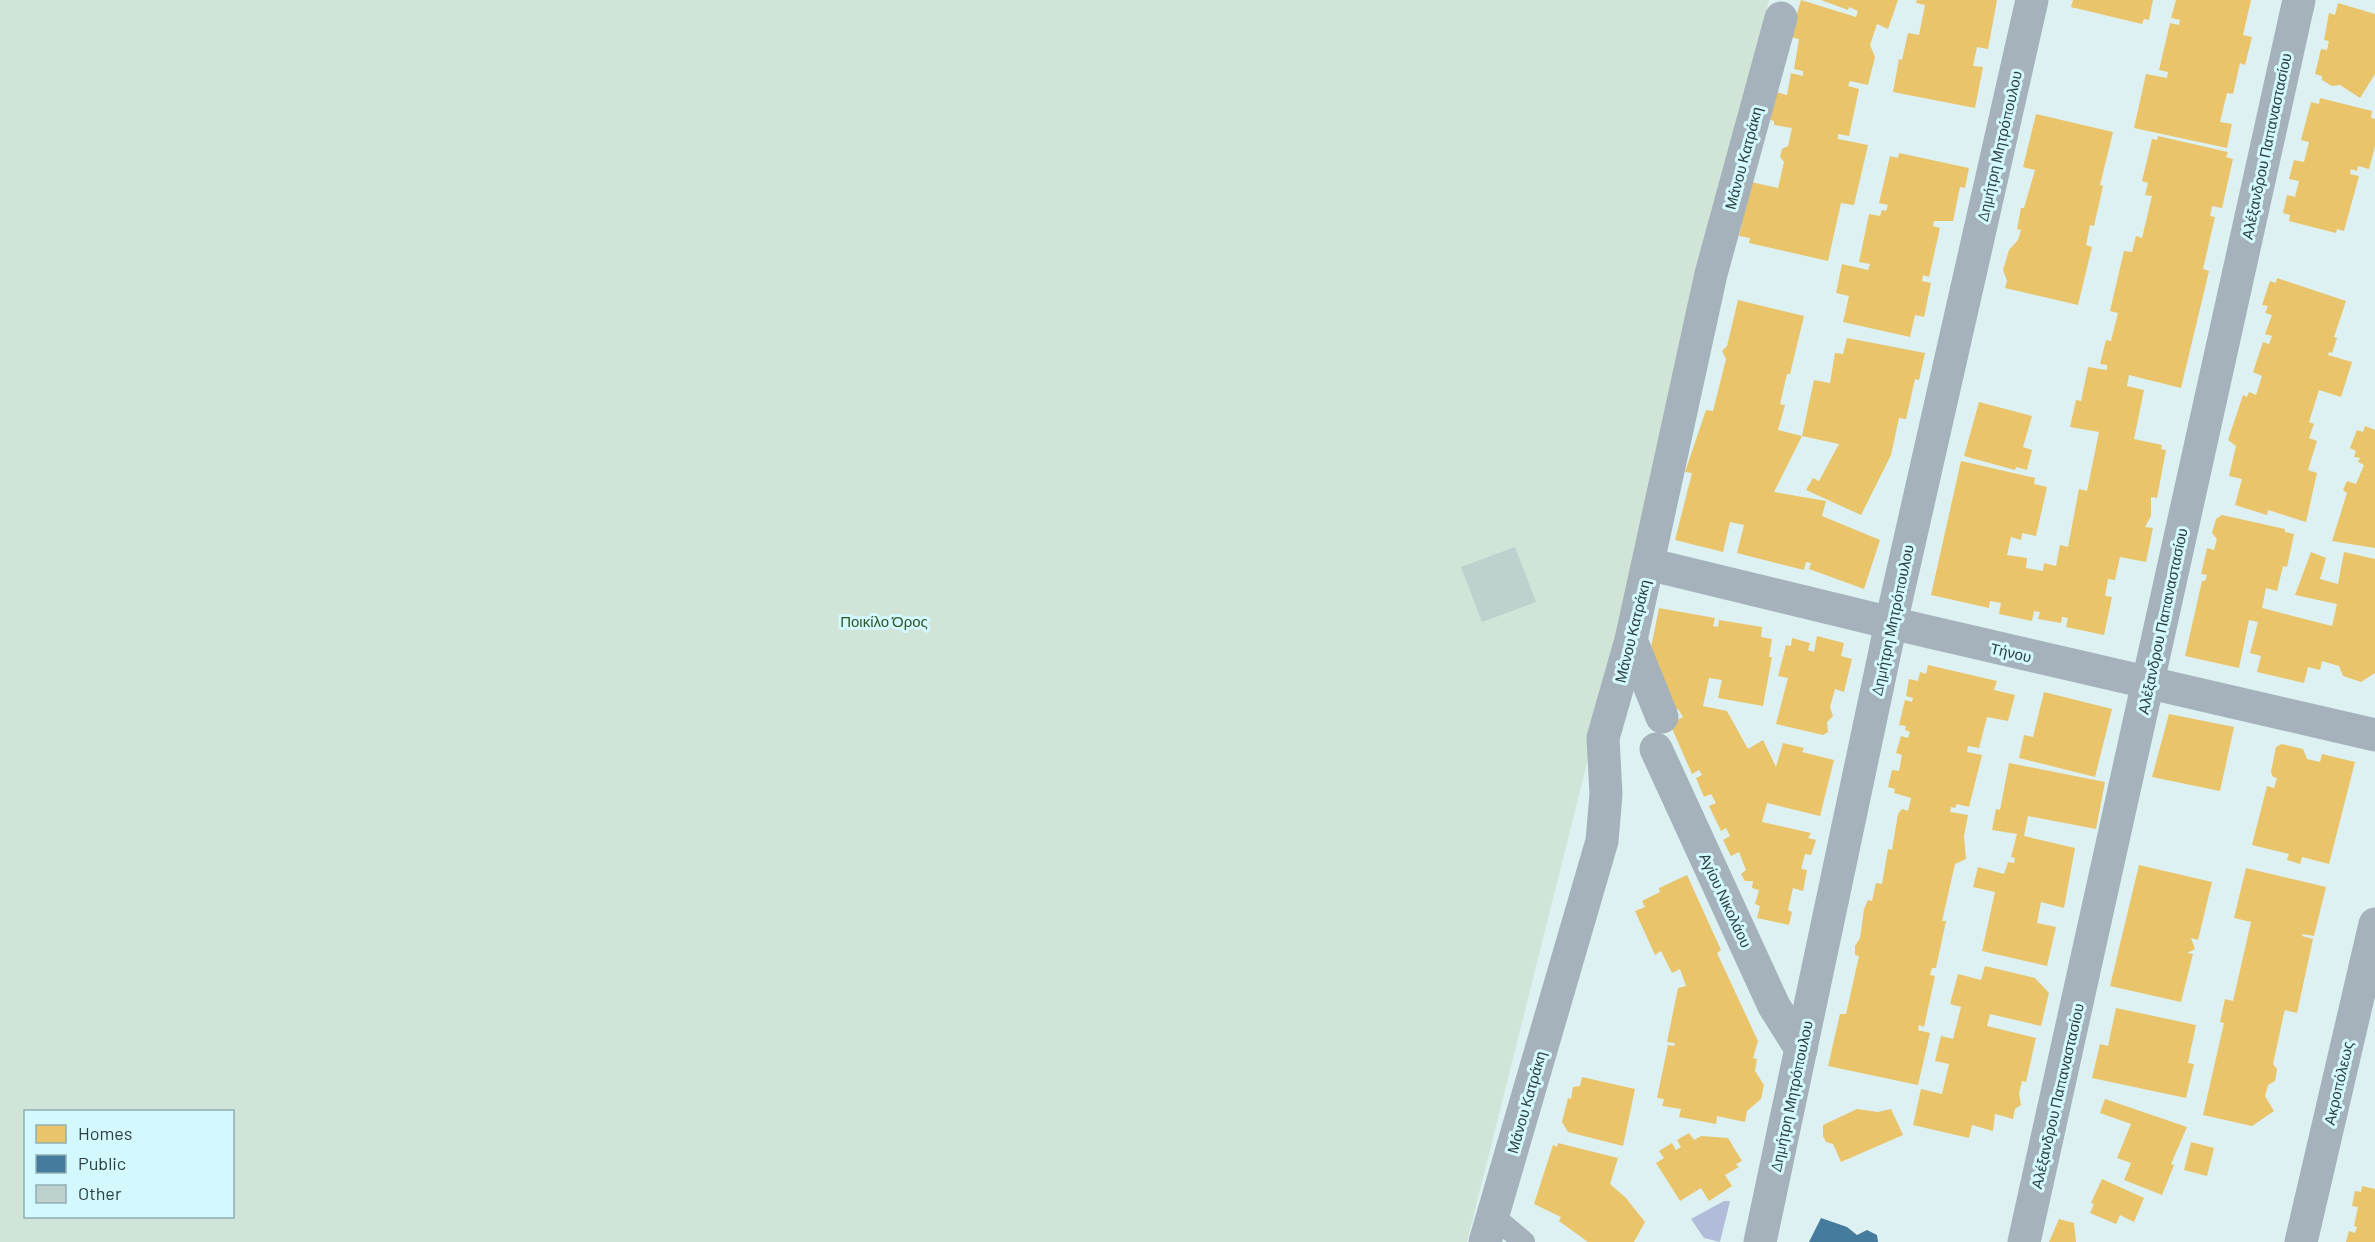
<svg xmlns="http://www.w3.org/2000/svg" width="2375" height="1242" viewBox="0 0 2375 1242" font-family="Barlow,sans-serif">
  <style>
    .green { fill: #d0e4d7; fill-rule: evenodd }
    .water { fill: #b0bcd8 }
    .homes { fill: #e9c46a }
    .public { fill: #457b9d }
    .building { fill: #bed1ce }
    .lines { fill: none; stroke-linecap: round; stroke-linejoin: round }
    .lane { stroke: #a5b2bb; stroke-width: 22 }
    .street { stroke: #a5b2bb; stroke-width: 33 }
    .labels { text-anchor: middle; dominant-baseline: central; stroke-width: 6; stroke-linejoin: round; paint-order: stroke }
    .street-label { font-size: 15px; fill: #2c3f41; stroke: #d3f8fd }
    .park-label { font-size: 15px; fill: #2f5625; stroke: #d3f8fd }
  </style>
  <rect width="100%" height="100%" fill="#ddf1f3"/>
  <!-- green -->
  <path class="green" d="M0 0H1769L1619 635 1467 1242H0ZM26 1112H232V1216H26Z"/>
  <!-- water -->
  <polygon class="water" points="1724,1201 1730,1201 1720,1242 1704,1238 1691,1219"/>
  <!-- homes -->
  <g class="homes">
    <polygon points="1801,0 1856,17 1858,11 1849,7 1848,10 1821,0 1898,0 1888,29 1877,24 1870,45 1875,57 1868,85 1850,81 1848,86 1859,89 1849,136 1838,134 1838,139 1868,145 1854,205 1841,203 1828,261 1749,243 1750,238 1739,236 1751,182 1778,188 1784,162 1780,157 1782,149 1788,146 1792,128 1774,125 1774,121 1770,120 1776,92 1787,95 1791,73 1803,76 1803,71 1794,69 1799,39 1790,37"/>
    <polygon points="1917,0 1997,0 1988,49 1977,47 1973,66 1983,67 1975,108 1893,92 1899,59 1902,60 1908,33 1919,35 1925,5 1916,3"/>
    <polygon points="2073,0 2153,0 2149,20 2144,19 2142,24 2071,7"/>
    <polygon points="2176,0 2251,0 2243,35 2252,37 2245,65 2240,63 2233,94 2227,93 2220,122 2232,124 2227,148 2134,128 2146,74 2167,78 2168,72 2159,70 2170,23 2179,25 2180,20 2171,18"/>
    <polygon points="2338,3 2375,14 2375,74 2360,98 2340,85 2332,86 2322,80 2322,76 2315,74 2321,49 2327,50 2329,41 2324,40 2329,13 2335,15"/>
    <polygon points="2320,98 2372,111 2371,118 2375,119 2375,146 2369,169 2358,166 2357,171 2351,169 2350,174 2359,176 2344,231 2337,229 2336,233 2289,221 2290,215 2283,213 2287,195 2295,197 2299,181 2289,179 2294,160 2304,162 2309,142 2301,140 2311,102 2319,104"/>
    <polygon points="2036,114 2113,132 2100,185 2103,186 2094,226 2090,225 2086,245 2092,247 2078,305 2005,288 2007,281 2003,270 2009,250 2018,240 2021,230 2017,229 2021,208 2024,208 2035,170 2023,167"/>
    <polygon points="2158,136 2228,152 2226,157 2233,159 2222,208 2212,206 2210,216 2215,217 2203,269 2209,271 2181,388 2129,375 2127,386 2144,390 2134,439 2162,445 2161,449 2166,450 2157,498 2151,497 2151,516 2145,527 2153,528 2146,562 2120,557 2115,580 2108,579 2105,596 2112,597 2104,635 2066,627 2068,618 2062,617 2061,623 2038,619 2040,612 2034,611 2032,621 1999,614 2001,603 1990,601 1989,608 1931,595 1961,461 2035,478 2034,484 2047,487 2036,536 2022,533 2021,540 2011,537 2007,555 2027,558 2026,568 2043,571 2044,563 2056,566 2060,545 2068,547 2079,489 2087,491 2099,432 2070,427 2076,400 2081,401 2088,367 2107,370 2107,365 2100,364 2106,340 2111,341 2118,313 2110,311 2124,251 2132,252 2136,236 2142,238 2152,196 2145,195 2148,183 2142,181 2152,139 2157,140"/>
    <polygon points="1899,153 1969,168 1965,188 1960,187 1953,221 1934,221 1933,226 1940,228 1929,277 1923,275 1922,281 1931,283 1924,317 1915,315 1910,337 1843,322 1849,296 1836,293 1842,264 1868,270 1870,264 1859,262 1869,214 1880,216 1882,210 1886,211 1888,205 1879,203 1890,156 1898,158"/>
    <polygon points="2277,278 2346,301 2334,337 2337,338 2332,353 2329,352 2328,355 2352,362 2341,397 2319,390 2309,422 2314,424 2309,438 2317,441 2308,470 2317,473 2306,522 2268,510 2267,515 2235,505 2242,479 2229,476 2236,446 2228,440 2243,395 2247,397 2249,392 2256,395 2262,376 2253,372 2263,342 2269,344 2272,336 2265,334 2272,315 2265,313 2268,306 2262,305 2270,281 2276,283"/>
    <polygon points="1738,300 1804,316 1790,374 1787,374 1780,404 1785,405 1778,430 1802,436 1774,492 1826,501 1822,516 1880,540 1864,589 1809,569 1811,563 1806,562 1804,570 1737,553 1744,525 1730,522 1723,552 1675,540 1692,473 1685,472 1706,410 1713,411 1726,359 1722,351 1727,346"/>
    <polygon points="1847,338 1925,353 1919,380 1915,379 1906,419 1899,418 1891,455 1861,515 1806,490 1813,478 1819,481 1839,444 1802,436 1814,380 1830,383 1835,353 1843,354"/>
    <polygon points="1979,402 2032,416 2023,447 2032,450 2027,470 2016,467 2015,470 1964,456"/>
    <polygon points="2365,426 2375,430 2375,548 2332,541 2347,493 2343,490 2347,481 2356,484 2364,465 2358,462 2360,458 2354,457 2356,451 2350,448 2357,430 2363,432"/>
    <polygon points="2222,515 2285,529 2285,532 2294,534 2287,567 2283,566 2277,591 2266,588 2262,608 2332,626 2337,604 2295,595 2311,552 2326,558 2320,579 2338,584 2344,552 2375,559 2375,673 2361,682 2343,676 2339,666 2322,661 2320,670 2308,667 2304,683 2257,672 2261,656 2250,653 2258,622 2249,620 2239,668 2185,656 2202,581 2205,581 2207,575 2201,574 2207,548 2214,550 2217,539 2212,533 2216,519"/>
    <polygon points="1659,608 1715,618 1713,626 1718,627 1719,620 1762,627 1761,637 1772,639 1769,657 1772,657 1763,706 1718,698 1722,680 1709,678 1703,706 1727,711 1748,749 1763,740 1776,767 1783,743 1804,748 1802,752 1834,760 1820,816 1767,803 1762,822 1811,833 1808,838 1816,840 1811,855 1805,854 1801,869 1807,870 1803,891 1793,888 1788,910 1792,912 1789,925 1757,918 1760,906 1755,904 1759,890 1752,888 1753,881 1745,881 1741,874 1746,870 1739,852 1731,856 1723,840 1730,836 1726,828 1721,831 1709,806 1716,803 1711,794 1704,797 1696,778 1702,775 1699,770 1692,774 1670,724 1683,717 1678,709 1673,712 1647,667"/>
    <polygon points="1817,636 1844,643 1841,656 1852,659 1844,692 1835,689 1830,707 1833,716 1827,722 1828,732 1823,735 1776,724 1788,678 1778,676 1786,645 1791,646 1792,638 1810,643 1808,650 1814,652"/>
    <polygon points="1928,665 1997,681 1994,690 2015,695 2008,721 1987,717 1979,748 1968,746 1967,752 1982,755 1969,807 1957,804 1955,808 1951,807 1950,812 1968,815 1964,836 1966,859 1955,864 1942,921 1946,921 1936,968 1932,968 1930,975 1935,976 1924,1027 1919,1025 1918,1030 1930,1033 1918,1085 1828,1066 1840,1014 1846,1014 1859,956 1855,955 1855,946 1860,938 1864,909 1868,900 1872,901 1876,883 1882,884 1888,849 1892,850 1898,814 1902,809 1908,811 1911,798 1894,793 1895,789 1888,787 1892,770 1899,771 1902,755 1896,753 1901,736 1908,738 1910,732 1905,730 1906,726 1899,725 1905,700 1912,702 1913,698 1906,696 1909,679 1918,681 1920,672 1926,674"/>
    <polygon points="2044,692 2112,709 2095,777 2019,758 2024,735 2033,737"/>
    <polygon points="2169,714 2234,727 2220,791 2152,777"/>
    <polygon points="2282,744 2303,749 2307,759 2320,762 2322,754 2355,762 2329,864 2302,857 2300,864 2287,860 2289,854 2252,845 2267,786 2274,788 2277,778 2273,777 2271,772 2276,747"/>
    <polygon points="2009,763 2105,782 2096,829 2028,816 2024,836 2075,848 2064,908 2041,902 2037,923 2056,927 2047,966 1982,951 1995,892 1973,887 1978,867 2004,874 2008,862 2014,863 2015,858 2011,857 2017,834 1992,830 1996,809 2000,810"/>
    <polygon points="2139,865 2212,882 2198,940 2191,938 2195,949 2187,953 2193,954 2181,1002 2110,986"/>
    <polygon points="2246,868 2326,887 2314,936 2303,934 2302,936 2313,939 2297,1013 2285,1010 2284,1013 2273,1064 2277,1069 2275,1081 2268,1085 2265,1096 2274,1111 2252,1126 2203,1115 2224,1023 2220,1022 2225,999 2233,1001 2251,922 2234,918"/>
    <polygon points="1687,875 1721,950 1717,953 1758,1041 1753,1058 1757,1059 1755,1071 1764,1085 1761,1099 1747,1111 1745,1122 1717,1116 1716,1124 1679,1117 1681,1109 1662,1106 1664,1099 1657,1098 1668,1045 1674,1046 1675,1043 1667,1042 1678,988 1686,986 1680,969 1672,973 1661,951 1655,955 1635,911 1645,907 1642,901 1660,892 1659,888"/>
    <polygon points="1985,966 2035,978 2049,993 2041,1026 1990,1014 1987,1026 2036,1038 2026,1082 2022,1081 2019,1093 2021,1105 2015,1109 2013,1119 1995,1114 1993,1131 1972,1125 1969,1138 1913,1125 1921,1089 1942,1094 1949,1064 1935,1061 1941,1036 1953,1039 1961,1007 1950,1004 1958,974 1981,980"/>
    <polygon points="2116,1008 2196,1025 2188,1063 2194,1064 2186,1098 2092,1078 2100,1044 2108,1046"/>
    <polygon points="1582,1077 1635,1089 1623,1146 1568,1132 1562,1122 1568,1098 1571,1099 1573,1087 1580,1086"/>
    <polygon points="2105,1099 2187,1127 2171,1164 2174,1165 2162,1195 2124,1180 2131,1163 2117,1158 2131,1124 2100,1113"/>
    <polygon points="1857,1109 1878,1112 1891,1109 1903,1135 1841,1162 1833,1144 1826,1142 1823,1136 1823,1125"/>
    <polygon points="1689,1133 1694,1140 1701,1136 1728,1138 1742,1161 1736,1164 1739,1167 1725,1175 1732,1186 1709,1201 1701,1188 1680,1201 1656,1163 1664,1158 1659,1151 1672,1143 1676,1150 1681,1147 1677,1140"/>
    <polygon points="2191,1142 2214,1148 2207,1176 2184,1170"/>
    <polygon points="1558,1143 1618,1158 1610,1184 1626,1198 1645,1222 1634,1242 1588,1242 1559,1221 1561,1217 1534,1204 1553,1145 1557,1147"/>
    <polygon points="2102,1179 2144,1198 2134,1222 2120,1215 2116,1224 2090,1213 2094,1204 2091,1203"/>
    <polygon points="2362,1186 2375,1189 2375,1242 2346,1242 2349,1231 2355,1233 2357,1227 2354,1226 2358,1207 2352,1206 2355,1191 2361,1192"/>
    <polygon points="2059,1219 2074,1223 2076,1242 2049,1242"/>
  </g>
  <!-- public -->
  <polygon class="public" points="1821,1218 1847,1227 1857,1235 1867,1230 1877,1235 1878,1242 1809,1242"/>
  <!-- building -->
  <polygon class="building" points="1515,547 1536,602 1482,622 1461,567"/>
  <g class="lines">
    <!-- lane -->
    <polyline class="lane" points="1492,1215 1524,1242"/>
    <!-- street -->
    <g class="street">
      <polyline points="1648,564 1891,623 2375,735"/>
      <polyline points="1631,640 1662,717"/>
      <polyline points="1656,749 1774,1006 1801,1049"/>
      <polyline points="1485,1242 1602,841 1606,794 1603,738 1631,640 1711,274 1781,18"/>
      <polyline points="1760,1242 1891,623 2032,0"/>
      <polyline points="2024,1242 2299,0"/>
      <polyline points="2301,1242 2375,924"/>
    </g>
  </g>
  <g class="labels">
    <!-- street labels -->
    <g class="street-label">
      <text transform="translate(1999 146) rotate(-77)">Δημήτρη Μητρόπουλου</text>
      <text transform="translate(2266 146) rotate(-78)">Αλέξανδρου Παπαναστασίου</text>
      <text transform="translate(1743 158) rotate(-75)">Μάνου Κατράκη</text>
      <text transform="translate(1892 620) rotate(-78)">Δημήτρη Μητρόπουλου</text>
      <text transform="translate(2162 621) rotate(-78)">Αλέξανδρου Παπαναστασίου</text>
      <text transform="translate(1632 631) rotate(-76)">Μάνου Κατράκη</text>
      <text transform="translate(2011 652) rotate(13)">Τήνου</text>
      <text transform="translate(1726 900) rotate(65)">Αγίου Νικολάου</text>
      <text transform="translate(2338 1083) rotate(-77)">Ακροπόλεως</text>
      <text transform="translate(1791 1096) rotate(-78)">Δημήτρη Μητρόπουλου</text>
      <text transform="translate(2057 1096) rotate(-77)">Αλέξανδρου Παπαναστασίου</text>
      <text transform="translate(1526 1102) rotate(-74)">Μάνου Κατράκη</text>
    </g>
    <!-- park labels -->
    <g class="park-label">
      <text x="884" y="621">Ποικίλο Όρος</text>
    </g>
  </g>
  <!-- legend -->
  <rect x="24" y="1110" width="210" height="108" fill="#d3f8fd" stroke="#90aeb2" stroke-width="1.5"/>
  <rect x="36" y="1125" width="30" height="18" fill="#e9c46a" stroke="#90aeb2" stroke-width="1.5"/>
  <text x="78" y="1140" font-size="18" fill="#2c3f41">Homes</text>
  <rect x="36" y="1155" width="30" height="18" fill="#457b9d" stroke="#90aeb2" stroke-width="1.5"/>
  <text x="78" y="1170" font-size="18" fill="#2c3f41">Public</text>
  <rect x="36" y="1185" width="30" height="18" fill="#bed1ce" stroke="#90aeb2" stroke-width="1.5"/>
  <text x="78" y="1200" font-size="18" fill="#2c3f41">Other</text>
</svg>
